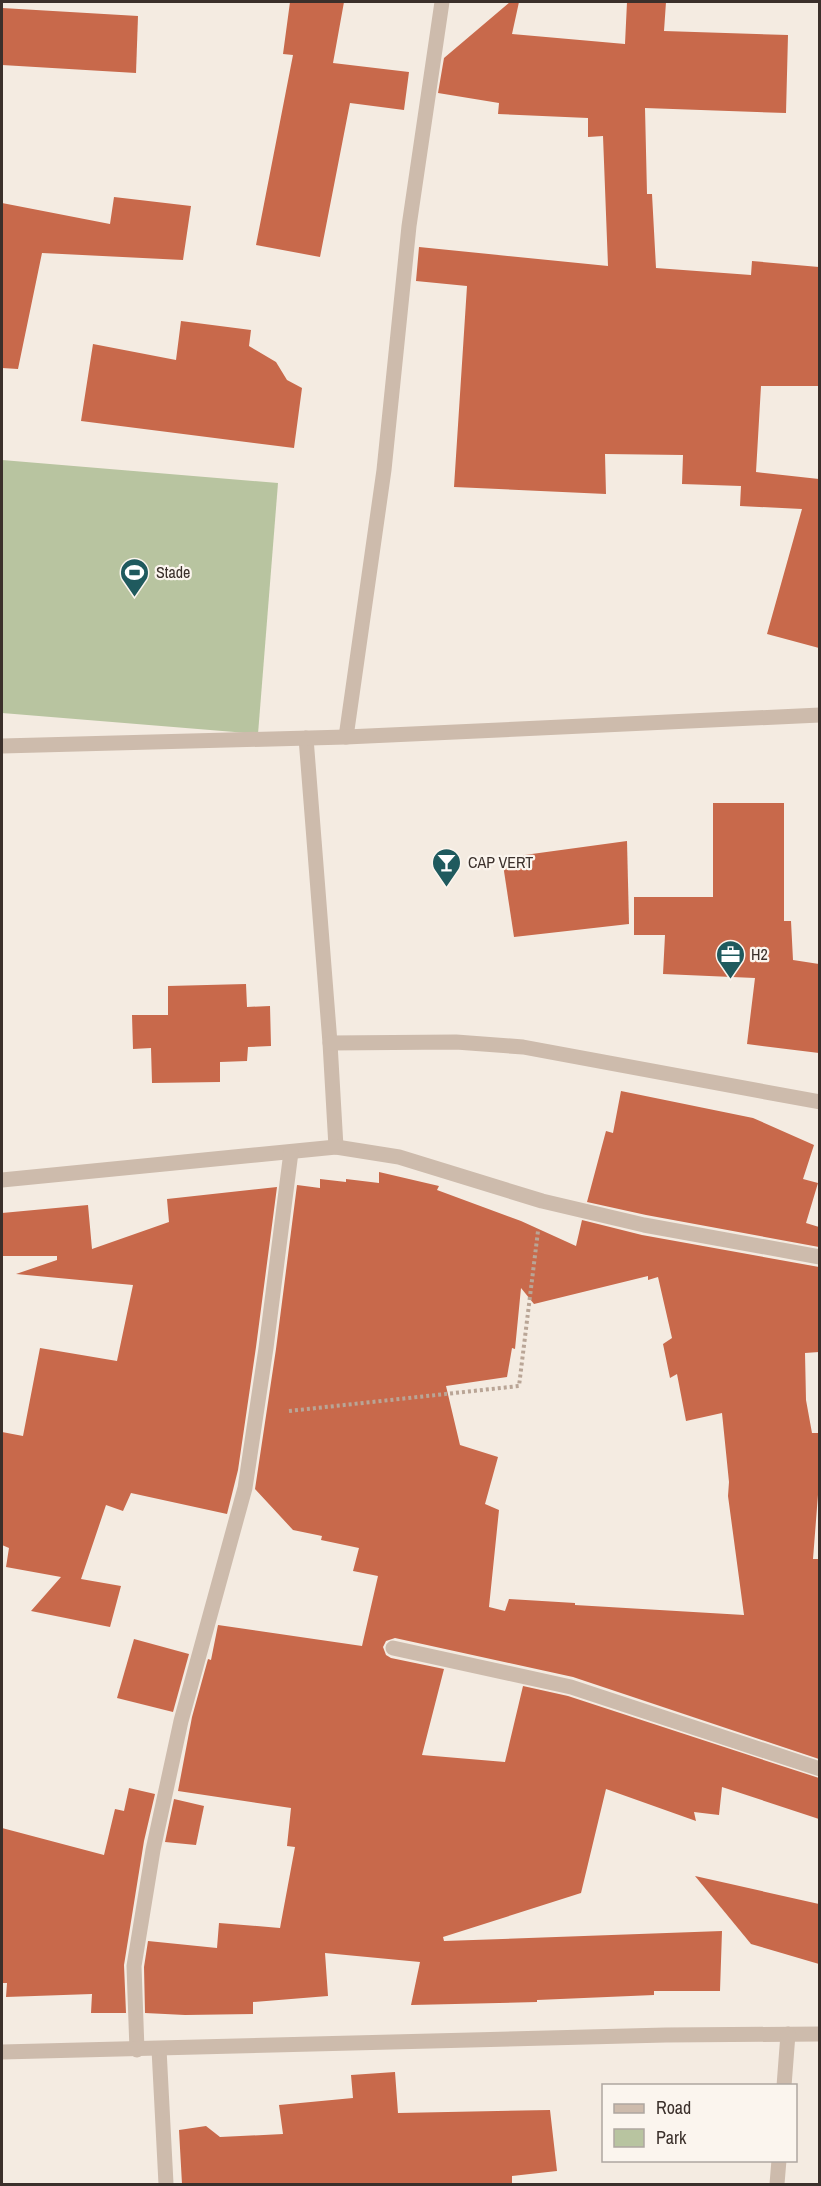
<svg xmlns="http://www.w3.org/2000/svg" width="821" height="2186" viewBox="0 0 821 2186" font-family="'Archivo Narrow',sans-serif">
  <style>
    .green { fill: #b8c4a0 }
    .building { fill: #c8694b; fill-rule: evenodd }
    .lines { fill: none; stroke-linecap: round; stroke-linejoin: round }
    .path { stroke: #b9a596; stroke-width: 4; stroke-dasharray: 3 3; stroke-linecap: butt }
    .minor { stroke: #cdbbac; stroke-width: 15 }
    .labels { text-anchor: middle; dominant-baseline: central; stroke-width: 4.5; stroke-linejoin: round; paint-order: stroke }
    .poi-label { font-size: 16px; fill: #3b302b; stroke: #fbf5ee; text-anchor: start }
  </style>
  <rect width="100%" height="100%" fill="#f4ebe1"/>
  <!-- green -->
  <polygon class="green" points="2,460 278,483 258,734 2,713"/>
  <!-- building -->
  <g class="building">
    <polygon points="290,2 344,2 333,63 409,72 404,110 350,103 320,257 256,245 293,55 283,54"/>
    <polygon points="510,2 519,2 512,34 625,44 627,2 666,2 664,31 788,35 786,113 645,108 647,194 652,194 656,268 751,275 752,261 819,267 819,386 761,386 756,472 819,479 819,648 767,634 802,509 740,506 741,486 682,484 683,455 605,454 606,494 454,487 467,286 416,281 419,247 608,266 603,136 588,137 588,118 498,114 499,103 438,93 444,58"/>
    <polygon points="2,8 138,16 136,73 2,65"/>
    <polygon points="114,197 191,206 183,260 42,253 18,369 2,368 2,203 110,224"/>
    <polygon points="181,321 251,330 249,346 276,362 287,380 302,388 294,448 81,421 93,344 176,360"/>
    <polygon points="713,803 784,803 784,921 791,921 793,960 819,964 819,1053 747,1044 755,978 663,974 665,935 634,935 634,897 713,897"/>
    <polygon points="627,841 629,924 514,937 502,858"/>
    <polygon points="246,984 247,1007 270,1006 271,1046 248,1047 247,1061 220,1062 220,1082 152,1083 151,1048 133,1049 132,1015 168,1015 168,986"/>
    <polygon points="621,1091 753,1118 814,1145 803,1179 818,1183 806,1223 819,1227 819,1247 646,1215 587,1202 606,1131 613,1133"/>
    <path d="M379 1172 439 1186 437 1190 521 1221 576 1246 582 1220 642 1235 819 1267V1352L805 1353 806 1400 812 1433H819V1482L813 1559H819V1759L573 1677 395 1638 386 1641 383 1647 386 1655 391 1658 444 1669 422 1755 505 1762 523 1686 568 1696 819 1778V1819L722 1787 719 1815 694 1812 696 1821 606 1789 581 1893 443 1937 444 1941 722 1931 720 1991H654V1995L537 2000V2002L411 2005 420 1962 325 1953 328 1996 253 2002V2014L185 2015 145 2013 144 1967 148 1941 217 1948 219 1923 280 1928 295 1847 287 1846 291 1808 178 1791 192 1717 208 1659 211 1660 218 1625 362 1646 378 1576 353 1571 359 1548 321 1540 322 1536 293 1530 255 1489 276 1349 297 1185 320 1188V1179L346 1182V1179L379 1183ZM648 1276V1280L658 1277 672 1338 663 1344 670 1378 677 1374 686 1421 722 1413 729 1482 728 1496 744 1615 575 1605V1603L509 1599 505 1611 489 1607 499 1510 485 1504 498 1457 460 1445 446 1386 507 1377 512 1348 515 1349 521 1288 534 1304Z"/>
    <polygon points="277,1187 256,1347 238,1470 227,1514 131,1493 123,1511 106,1505 81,1579 121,1586 110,1627 31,1611 61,1577 6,1567 9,1548 2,1545 2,1432 23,1436 40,1348 117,1361 133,1285 16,1274 57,1260 57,1256 2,1256 2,1213 88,1205 92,1249 169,1222 167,1199"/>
    <polygon points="134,1639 189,1654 173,1712 117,1698"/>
    <polygon points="129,1788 155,1794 144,1841 124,1965 126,2013 91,2013 92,1994 6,1997 7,1983 2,1983 2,1828 104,1855 115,1809 124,1811"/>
    <polygon points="174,1799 204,1806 196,1845 165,1842"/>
    <polygon points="695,1876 819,1904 819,1964 751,1944"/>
    <polygon points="395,2072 398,2113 550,2110 557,2171 512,2176 512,2184 182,2184 179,2130 206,2126 220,2137 283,2134 279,2105 353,2098 351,2075"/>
  </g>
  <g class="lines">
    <!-- path -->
    <polyline class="path" points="289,1411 519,1386 538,1231"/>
    <!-- minor -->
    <g class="minor">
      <polyline points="346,737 384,470 409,226 442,2"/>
      <polyline points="306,738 330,1043 336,1147"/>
      <polyline points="2,746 346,737 820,715"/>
      <polyline points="330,1043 456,1042 523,1047 820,1102"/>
      <polyline points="2,1180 336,1147 399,1157 542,1201 644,1225 820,1257"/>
      <polyline points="393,1648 571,1687 820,1769"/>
      <polyline points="159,2049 166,2184"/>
      <polyline points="137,2050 134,1966 153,1850 181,1721 245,1488 266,1348 291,1152"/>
      <polyline points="2,2052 666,2035 820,2034"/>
      <polyline points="784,2086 788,2034"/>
      <polyline points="777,2184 779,2160"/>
    </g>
  </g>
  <!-- icons -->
  <defs>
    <symbol id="stadium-pin" viewBox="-11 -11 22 30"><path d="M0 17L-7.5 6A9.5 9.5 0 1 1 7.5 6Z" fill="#1f5a5e" stroke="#fbf5ee"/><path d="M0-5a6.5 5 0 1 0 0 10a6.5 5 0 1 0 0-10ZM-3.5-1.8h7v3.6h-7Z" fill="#fff"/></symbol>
    <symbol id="bar-pin" viewBox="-11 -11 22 30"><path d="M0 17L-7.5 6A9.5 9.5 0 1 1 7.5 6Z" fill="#1f5a5e" stroke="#fbf5ee"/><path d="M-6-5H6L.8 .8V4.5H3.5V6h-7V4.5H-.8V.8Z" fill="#fff"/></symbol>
    <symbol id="office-pin" viewBox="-11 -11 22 30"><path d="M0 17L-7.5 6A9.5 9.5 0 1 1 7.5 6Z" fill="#1f5a5e" stroke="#fbf5ee"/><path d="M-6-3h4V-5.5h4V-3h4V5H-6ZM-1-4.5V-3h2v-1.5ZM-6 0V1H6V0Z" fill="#fff"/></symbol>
  </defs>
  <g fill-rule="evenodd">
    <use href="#stadium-pin" x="118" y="556" width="33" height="45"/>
    <use href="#bar-pin" x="430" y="846" width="33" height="45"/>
    <use href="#office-pin" x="714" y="938" width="33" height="45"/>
  </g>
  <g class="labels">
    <!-- poi labels -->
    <g class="poi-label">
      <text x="156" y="572">Stade</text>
      <text x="468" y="862">CAP VERT</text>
      <text x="751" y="954">H2</text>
    </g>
  </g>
  <!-- border -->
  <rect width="821" height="2186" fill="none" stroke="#3b302b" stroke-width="6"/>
  <!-- legend -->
  <rect x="602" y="2084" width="195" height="78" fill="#fbf5ee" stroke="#aea6a0" stroke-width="1.5"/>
  <rect x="614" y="2104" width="30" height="9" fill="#cdbbac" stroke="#aea6a0" stroke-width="1.5"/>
  <text x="656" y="2114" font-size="18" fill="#3b302b">Road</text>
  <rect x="614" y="2129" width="30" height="18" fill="#b8c4a0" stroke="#aea6a0" stroke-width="1.5"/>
  <text x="656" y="2144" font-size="18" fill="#3b302b">Park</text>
</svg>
